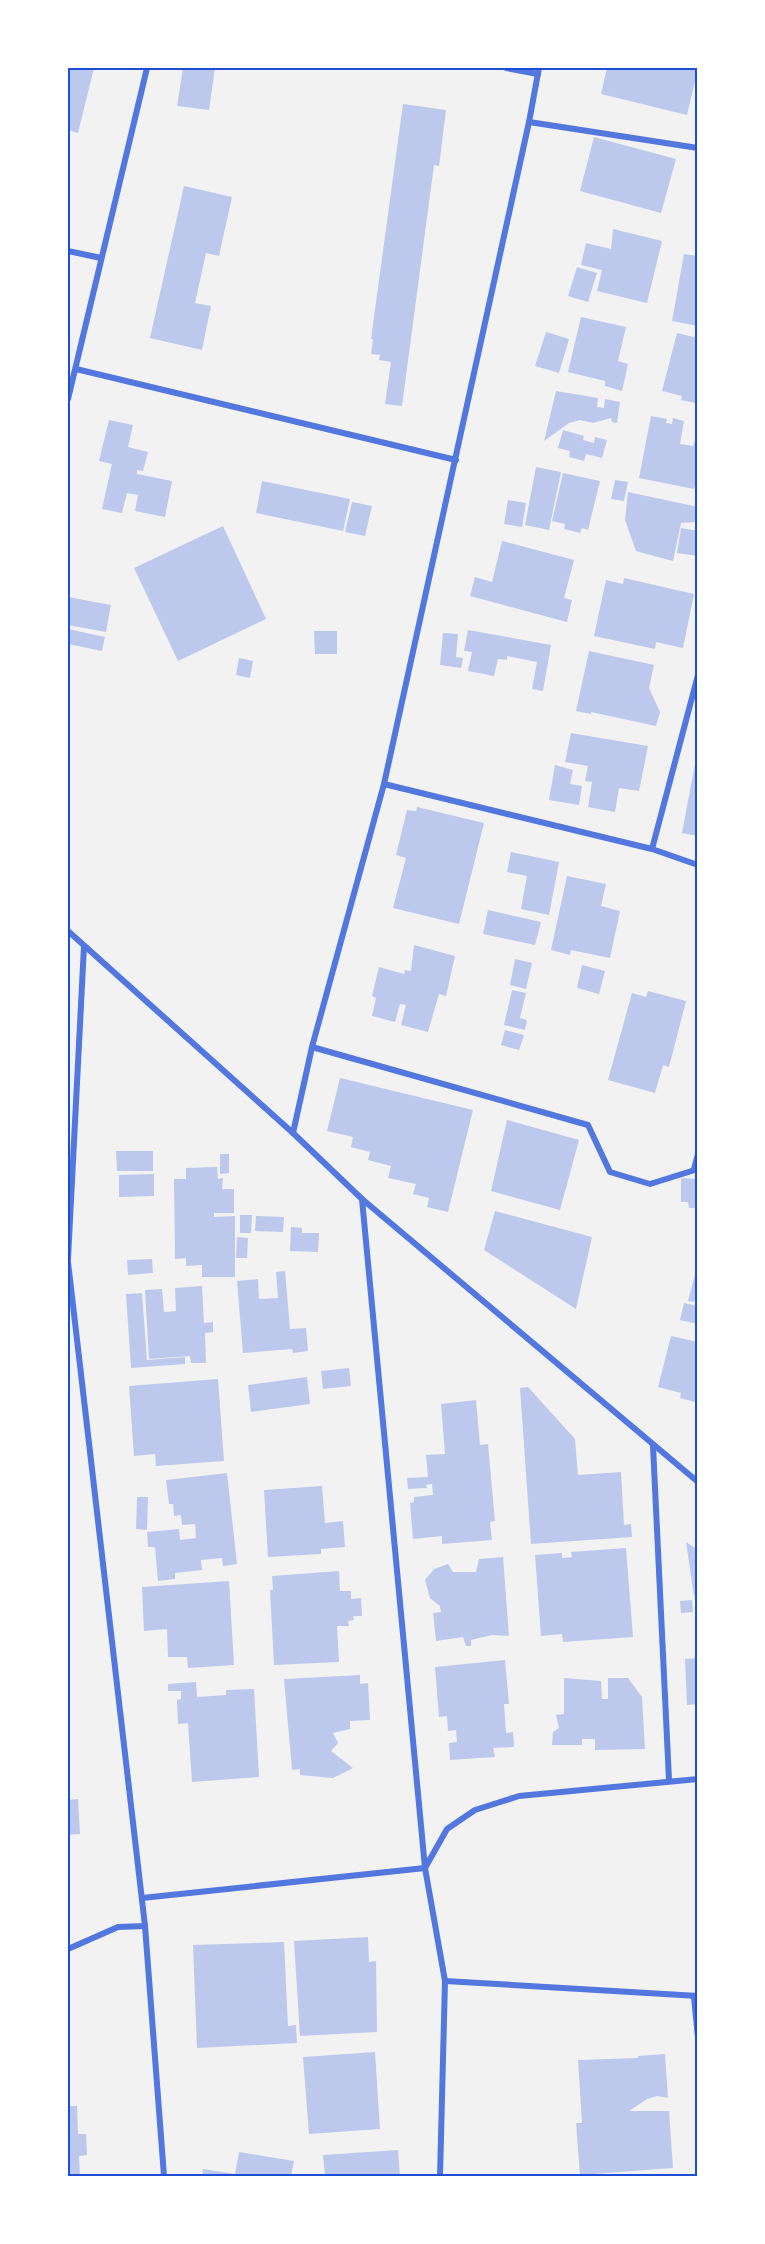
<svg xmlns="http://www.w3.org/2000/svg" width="765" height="2244" viewBox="0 0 765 2244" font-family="Quicksand,sans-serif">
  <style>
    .building { fill: #bdc9ec }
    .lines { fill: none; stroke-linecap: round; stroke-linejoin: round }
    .minor { stroke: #5277de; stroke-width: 6 }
    .neatline { fill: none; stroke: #1d4ed8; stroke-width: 2 }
  </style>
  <rect width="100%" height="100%" fill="#f2f2f2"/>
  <!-- building -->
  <g class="building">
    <polygon points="68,68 94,68 78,133 68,130"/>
    <polygon points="183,68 215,68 209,110 177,106"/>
    <polygon points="607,68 698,68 687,115 601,94"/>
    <polygon points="403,104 446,110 439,166 434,165 402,406 385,404 391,362 379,360 380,355 371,354 373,339 371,339"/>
    <polygon points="594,137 676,159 661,213 580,191"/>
    <polygon points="184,186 232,197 219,256 206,253 195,303 211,306 202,350 150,338"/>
    <polygon points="613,229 662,241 647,303 597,291 602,270 581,265 586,243 611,249"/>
    <polygon points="684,254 698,256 698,326 672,321"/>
    <polygon points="577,267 597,273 588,302 568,296"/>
    <polygon points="581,317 626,327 618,361 628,364 622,391 605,386 605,381 568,372"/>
    <polygon points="546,332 569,339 559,373 535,366"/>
    <polygon points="677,333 698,338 698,393 695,403 681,400 682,396 662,391"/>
    <polygon points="556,391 598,398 597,407 604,408 605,399 620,402 617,423 612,422 611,418 593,423 580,420 569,423 544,441"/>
    <polygon points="651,416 667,419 666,423 672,424 673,418 684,421 680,444 693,446 698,430 698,472 694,489 639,478"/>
    <polygon points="109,420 133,425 128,447 148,452 143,471 137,470 137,474 172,481 165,517 135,511 138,495 127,493 122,513 102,509 112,464 99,461"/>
    <polygon points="563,430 584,436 583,440 594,443 595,437 607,440 602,458 586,454 584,461 569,457 570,451 558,448"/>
    <polygon points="536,467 561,472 549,530 525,525"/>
    <polygon points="563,473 600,481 588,530 582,528 580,533 564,529 565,524 552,521"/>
    <polygon points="615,480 628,482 624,501 611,499"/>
    <polygon points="262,481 350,499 343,531 256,513"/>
    <polygon points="628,492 698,507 697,522 681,523 673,561 636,551 625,520"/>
    <polygon points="508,500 526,503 522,527 504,524"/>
    <polygon points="352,502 372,506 365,536 345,532"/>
    <polygon points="223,526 266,619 178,661 134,568"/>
    <polygon points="681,528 698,531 698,556 677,553"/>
    <polygon points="502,541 574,560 564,598 572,600 567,622 470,596 475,577 492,582"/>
    <polygon points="624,578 694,594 683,648 656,642 655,649 594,636 606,580 623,584"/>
    <polygon points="68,597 111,605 106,632 68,625"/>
    <polygon points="68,629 105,637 102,651 68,644"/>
    <polygon points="468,630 551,645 543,691 532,689 537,662 507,656 507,660 498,659 494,676 468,671 472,652 464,651"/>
    <polygon points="314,631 337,631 337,654 315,654"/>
    <polygon points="443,633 458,634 456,657 463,658 461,668 440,665"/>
    <polygon points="589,651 654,665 649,688 660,712 656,726 591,712 591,714 576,711"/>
    <polygon points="239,658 253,661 250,678 236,675"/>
    <polygon points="571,733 648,746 639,791 619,788 615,812 588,807 592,782 585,781 588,766 565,762"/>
    <polygon points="695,764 698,765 698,836 682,833"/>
    <polygon points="555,765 573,770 570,784 582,786 579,805 549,800"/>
    <polygon points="417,807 484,823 459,924 393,908 406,858 396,855 407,810 416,811"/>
    <polygon points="511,852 559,862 549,915 521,909 527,876 507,872"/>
    <polygon points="567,876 606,884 601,906 620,911 610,958 571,950 570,955 551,950"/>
    <polygon points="488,910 541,922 535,945 483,934"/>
    <polygon points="414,945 455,956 446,996 439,994 428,1032 401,1025 406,1005 400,1004 395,1022 372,1016 376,998 372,996 379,967 404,974 405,970 411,971"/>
    <polygon points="515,959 532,963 526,989 510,985"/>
    <polygon points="582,965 605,971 599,994 577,988"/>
    <polygon points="512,990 526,993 520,1018 527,1020 525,1030 504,1025"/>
    <polygon points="648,991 686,1001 669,1067 663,1065 655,1093 608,1080 632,993 646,997"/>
    <polygon points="505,1030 524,1035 519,1050 501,1045"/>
    <polygon points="340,1078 473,1110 448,1212 427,1207 429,1198 413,1194 416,1184 388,1178 391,1166 368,1160 370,1152 351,1147 353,1137 327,1131"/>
    <polygon points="507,1120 579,1140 560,1210 491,1191"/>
    <polygon points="116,1151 153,1151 153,1171 117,1171"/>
    <polygon points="220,1154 229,1154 229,1173 220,1174"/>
    <polygon points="217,1167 218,1179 223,1178 222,1189 234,1189 234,1213 214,1213 214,1217 235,1216 235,1277 202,1277 202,1265 186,1266 186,1258 175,1259 174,1179 186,1179 186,1168"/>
    <polygon points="154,1174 154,1196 119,1197 119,1175"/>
    <polygon points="681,1178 698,1179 698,1208 689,1208 688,1202 681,1202"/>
    <polygon points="495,1211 592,1237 576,1309 484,1250"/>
    <polygon points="240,1215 252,1215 251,1233 240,1233"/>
    <polygon points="256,1216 284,1217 283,1232 255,1231"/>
    <polygon points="291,1227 302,1228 302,1233 319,1233 318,1252 290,1251"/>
    <polygon points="237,1237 248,1238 247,1258 236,1258"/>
    <polygon points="152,1259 153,1273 128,1275 127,1260"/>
    <polygon points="697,1267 698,1293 694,1302 688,1301"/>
    <polygon points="285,1271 290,1329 306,1328 308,1351 293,1353 292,1349 243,1353 237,1281 258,1279 259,1299 278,1298 276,1272"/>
    <polygon points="202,1286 204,1323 213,1322 213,1332 205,1333 206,1363 191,1363 190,1356 149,1359 145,1290 162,1289 164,1312 176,1311 175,1288"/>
    <polygon points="142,1293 147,1360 185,1357 185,1364 131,1368 126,1294"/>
    <polygon points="684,1303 698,1306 698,1324 680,1320"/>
    <polygon points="671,1336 698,1342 698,1403 680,1398 681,1393 658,1387"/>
    <polygon points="349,1368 351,1386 323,1389 321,1371"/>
    <polygon points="307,1377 310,1404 251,1412 248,1385"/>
    <polygon points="218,1379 224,1461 156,1466 155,1454 134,1456 129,1386"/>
    <polygon points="528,1387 575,1439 578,1475 621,1472 624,1525 631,1524 632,1537 531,1544 520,1388"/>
    <polygon points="476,1400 480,1445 488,1444 495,1521 490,1522 492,1540 442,1544 442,1536 413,1539 410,1503 414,1502 414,1497 433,1495 432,1484 426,1485 427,1488 408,1489 407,1478 428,1477 426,1455 445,1454 441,1404"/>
    <polygon points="227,1473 237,1564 223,1566 222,1558 201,1560 202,1570 175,1573 175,1579 158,1581 155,1547 148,1547 147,1532 179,1529 180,1540 196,1538 195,1524 182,1525 181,1515 174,1516 173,1504 169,1504 166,1480"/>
    <polygon points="322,1486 325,1523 343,1521 345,1547 321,1549 321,1554 268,1557 264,1490"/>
    <polygon points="137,1497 148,1497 147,1530 136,1529"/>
    <polygon points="686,1542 698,1550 698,1595 694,1596"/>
    <polygon points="626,1548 633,1637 563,1642 562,1634 541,1636 535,1555 562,1553 562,1558 572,1557 571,1552"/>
    <polygon points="503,1557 509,1636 492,1635 471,1640 471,1646 466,1646 463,1637 436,1641 433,1613 441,1612 440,1606 430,1598 425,1580 434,1569 448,1564 453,1572 476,1572 479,1559"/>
    <polygon points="339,1571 340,1591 351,1591 351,1599 361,1598 362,1616 353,1616 354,1620 348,1621 349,1626 337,1626 339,1662 274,1665 270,1590 273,1590 272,1576"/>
    <polygon points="229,1581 234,1665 188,1668 187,1657 168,1657 167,1629 144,1631 142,1587"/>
    <polygon points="692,1600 693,1612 681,1613 680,1601"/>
    <polygon points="698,1658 698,1704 687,1705 685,1659"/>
    <polygon points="505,1660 509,1704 504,1704 506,1733 513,1732 514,1747 493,1748 495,1757 450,1760 449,1743 457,1742 456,1730 448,1731 447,1716 439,1717 435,1667"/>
    <polygon points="360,1675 360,1684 368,1683 370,1720 350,1721 350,1729 333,1733 338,1743 331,1751 353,1768 333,1778 300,1775 300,1769 292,1770 284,1679"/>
    <polygon points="564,1678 601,1681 602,1699 608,1699 608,1678 628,1678 642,1697 645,1749 595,1750 595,1739 582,1739 582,1745 552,1745 553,1732 559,1728 556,1715 564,1714"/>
    <polygon points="196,1682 197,1697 226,1695 226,1690 254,1689 259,1777 192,1782 188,1723 178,1724 177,1700 181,1699 181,1691 168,1691 168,1684"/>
    <polygon points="78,1799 80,1834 68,1835 68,1800"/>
    <polygon points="368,1937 369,1962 376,1961 377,2032 300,2036 294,1941"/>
    <polygon points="284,1942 288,2026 296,2025 297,2043 197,2048 193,1945"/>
    <polygon points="375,2052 380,2129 309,2134 303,2057"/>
    <polygon points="665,2054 668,2098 657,2096 647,2099 629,2111 669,2111 673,2168 580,2175 576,2123 582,2123 578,2060 638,2058 638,2056"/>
    <polygon points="68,2106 77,2106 78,2134 86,2134 87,2155 79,2156 80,2176 68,2176"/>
    <polygon points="398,2150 400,2176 325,2176 323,2155"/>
    <polygon points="239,2152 294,2161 291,2176 202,2176 203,2169 235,2174"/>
  </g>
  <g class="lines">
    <!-- minor -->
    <g class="minor">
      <polyline points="506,68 538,74"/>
      <polyline points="529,122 698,148"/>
      <polyline points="68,251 101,258"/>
      <polyline points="76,369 456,460"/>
      <polyline points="68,399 147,68"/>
      <polyline points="384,784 652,849 698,865"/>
      <polyline points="652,849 698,675"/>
      <polyline points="68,931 293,1133 362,1199 698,1482"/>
      <polyline points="312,1047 588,1125 610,1172 650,1184 698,1169"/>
      <polyline points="293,1133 312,1047 384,784 529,122 539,68"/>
      <polyline points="694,1169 698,1154"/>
      <polyline points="362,1199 425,1868 445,1981 440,2176"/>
      <polyline points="68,1259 84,946"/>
      <polyline points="68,1262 145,1926 164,2176"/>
      <polyline points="653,1446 669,1780"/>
      <polyline points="142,1898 425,1868 447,1829 475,1810 519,1796 698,1779"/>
      <polyline points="68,1949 118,1927 145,1926"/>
      <polyline points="445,1981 698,1996"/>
      <polyline points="694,1997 698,2038"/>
    </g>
  </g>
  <!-- border -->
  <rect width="765" height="2244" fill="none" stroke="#ffffff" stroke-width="138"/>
  <rect x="69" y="69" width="627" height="2106" class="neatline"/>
</svg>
